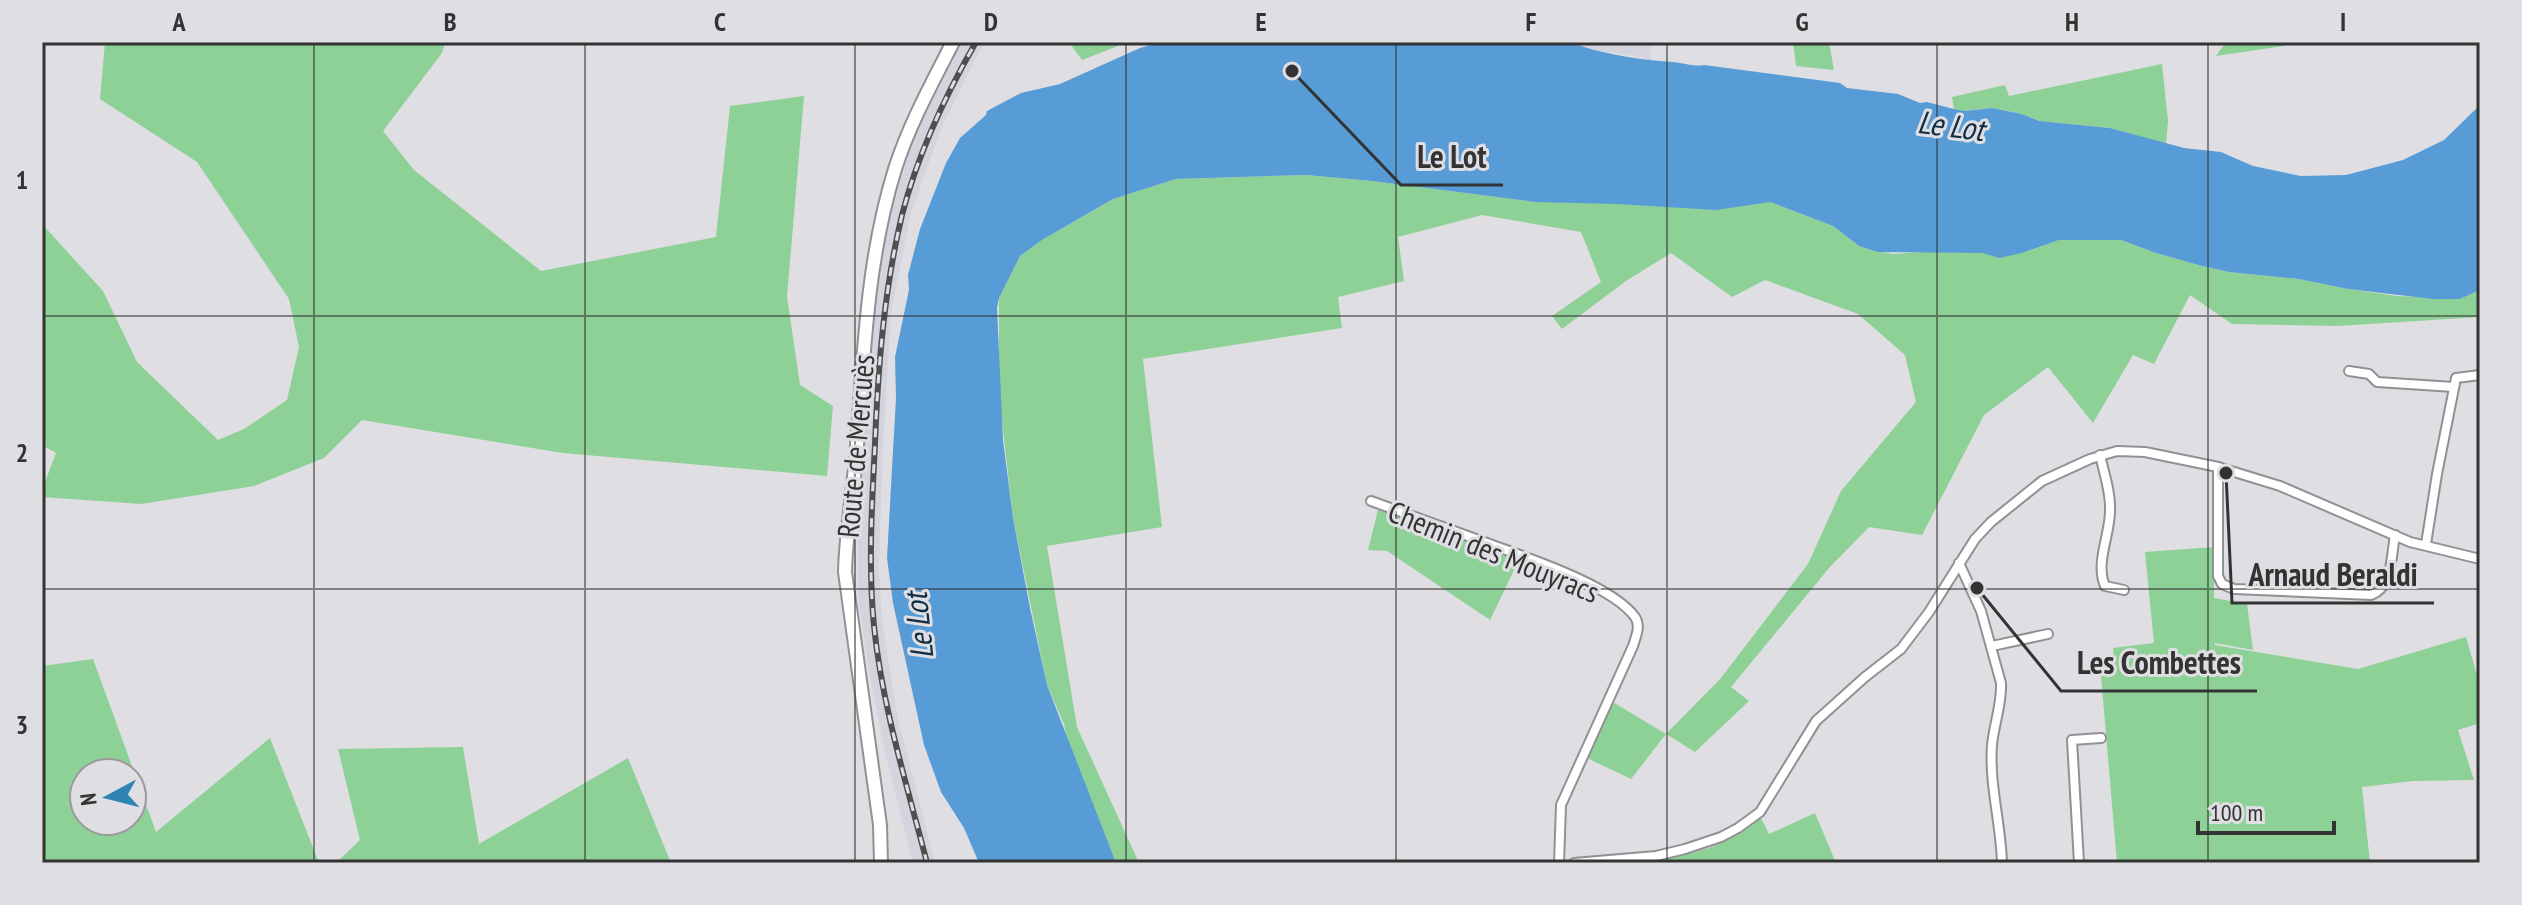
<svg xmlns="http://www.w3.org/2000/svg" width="2522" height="905" viewBox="0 0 2522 905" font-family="'PT Sans Narrow',sans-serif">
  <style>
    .built { fill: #d4d4df }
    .green { fill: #8dd196; fill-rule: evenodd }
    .water { fill: #589cd7 }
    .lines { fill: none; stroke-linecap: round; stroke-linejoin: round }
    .street-casing { stroke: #919194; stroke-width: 12 }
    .primary-casing { stroke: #919194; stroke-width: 16 }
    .street { stroke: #fff; stroke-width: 8 }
    .primary { stroke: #fff; stroke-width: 12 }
    .rail-casing { stroke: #4f4e50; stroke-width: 6 }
    .rail { stroke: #dfdee2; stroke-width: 3; stroke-dasharray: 9; stroke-linecap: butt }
    .grid { fill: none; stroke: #333334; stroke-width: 2; stroke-opacity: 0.55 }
    .labels { text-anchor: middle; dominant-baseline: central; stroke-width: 6; stroke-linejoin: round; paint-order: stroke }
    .street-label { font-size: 30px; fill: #333334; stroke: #dfdee2 }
    .water-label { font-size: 32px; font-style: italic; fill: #102d45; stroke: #dfdee2 }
    .leader { fill: none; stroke: #333334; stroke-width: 3 }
    .callout-dot { fill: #333334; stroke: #dfdee2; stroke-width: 3 }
    .callout-label { font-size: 32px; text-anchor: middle; font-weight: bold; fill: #333334; stroke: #dfdee2; stroke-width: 6; stroke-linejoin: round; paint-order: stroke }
    .neatline { fill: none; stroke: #333334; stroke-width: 3 }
    .grid-label { font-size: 26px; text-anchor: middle; font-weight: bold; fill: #333334 }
  </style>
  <rect width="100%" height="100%" fill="#dfdee2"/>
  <!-- built -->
  <g class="built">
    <polygon points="962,42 984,42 942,126 911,213 891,312 883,445 879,568 882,621 898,719 935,863 913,863 882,739 867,660 858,594 858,541 872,315 882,255 894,203 908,156 926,113"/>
    <polygon points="1569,42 1650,42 1651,62 1639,57 1587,49"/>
  </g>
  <!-- green -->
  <g class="green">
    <polygon points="105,42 445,42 442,53 383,131 414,170 541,271 716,237 730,106 804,96 787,297 800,385 833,406 827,476 563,453 362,420 324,458 254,486 141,504 42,497 42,490 56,453 42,445 42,224 103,291 137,362 218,440 244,429 287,400 299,347 289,299 197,162 100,99"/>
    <polygon points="1069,42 1128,42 1082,60"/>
    <polygon points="1793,42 1829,42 1834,70 1796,66"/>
    <polygon points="2226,42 2283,42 2284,46 2216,56"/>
    <polygon points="2162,64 2168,121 2166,144 2110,128 2039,121 2022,114 1992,108 1965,111 1954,109 1952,97 2005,85 2009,96"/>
    <polygon points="1306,175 1372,181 1536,202 1770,202 1833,226 1859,246 1892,254 1937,251 2022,253 2059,240 2071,239 2121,240 2156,253 2202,266 2229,272 2299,279 2348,289 2397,296 2460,299 2480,290 2480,317 2337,326 2232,324 2190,295 2154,364 2133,355 2093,423 2048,367 1984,415 1922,535 1869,527 1829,568 1731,687 1749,701 1695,752 1666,734 1631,779 1587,758 1611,701 1666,734 1721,678 1808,564 1841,491 1916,402 1905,355 1858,314 1765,280 1732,297 1671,253 1626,281 1562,329 1552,316 1601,282 1581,232 1482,215 1398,237 1404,281 1338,297 1342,328 1143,359 1162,527 1047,546 1077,727 1139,863 1116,863 1068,744 1064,724 1047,685 1013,518 999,394 999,298 1020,256 1042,240 1113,199 1176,179"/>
    <polygon points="1378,510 1519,560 1490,620 1387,551 1368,550"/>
    <polygon points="2214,547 2214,598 2247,604 2253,650 2215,643 2215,645 2358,669 2466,637 2480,686 2480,723 2458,730 2474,780 2413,781 2362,787 2370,863 2117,863 2101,676 2115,674 2113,648 2154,643 2145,552"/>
    <path d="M93 659 156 832 270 738 319 863H42V666ZM84 773H132V821H84Z"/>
    <polygon points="463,747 479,844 628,758 671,863 336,863 360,840 338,749"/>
    <path d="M1815 813 1836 863H1613C1670 859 1715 856 1761 818L1769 834Z"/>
  </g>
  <!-- water -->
  <path class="water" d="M1162 42H1569C1602 54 1639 60 1673 62 1685 63 1693 67 1704 65L1840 83 1847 88 1898 94 1920 103 1927 102 1954 109 1965 111 1992 108 2022 114 2039 121 2110 128 2184 148 2221 152 2253 166 2301 176 2346 175 2403 160 2444 140 2480 105V290L2460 299H2433L2348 289 2299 279 2229 272 2202 266 2156 253 2121 240H2059L2022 253 1999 258 1983 253 1878 252 1859 246 1833 226 1770 202 1716 210 1616 204 1535 202 1372 181 1306 175 1176 179 1113 199 1042 240 1020 256 999 298 997 308 1003 440 1013 518 1030 608 1047 685 1116 863H979L964 828 941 792 924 745 893 603 887 558 896 398 895 357 909 290 908 275 920 229 946 163 960 138 986 115 987 111 1021 93 1060 84 1140 48Z"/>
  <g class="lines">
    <defs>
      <g id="street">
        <polyline points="2349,371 2369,374 2377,382 2454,387"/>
        <path d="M2100 455C2104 473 2111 493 2110 511 2110 535 2095 563 2105 586L2124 590"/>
        <path d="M2218 467V576L2222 584 2234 589 2371 595C2393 587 2391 556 2395 535"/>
        <path d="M1371 501C1410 515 1449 529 1487 543 1525 557 1612 585 1635 617 1641 626 1636 636 1633 646L1561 805 1559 863"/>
        <polyline points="2426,544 2437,474 2456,378 2480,375"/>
        <path d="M1959 563 1981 611 2001 683C2002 704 1994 724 1992 745 1989 784 2001 824 2002 863"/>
        <polyline points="1992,646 2048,634"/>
        <polyline points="1574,863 1656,856 1685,849 1721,837 1738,828 1760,812 1816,721 1865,677 1901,649 1929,612 1975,539 1991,522 2042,481 2090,459 2117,451 2145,452 2218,467 2280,486 2410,542 2480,559"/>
        <polyline points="2079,863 2072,740 2101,738"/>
      </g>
      <path id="primary" d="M881 863 880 825 845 572C846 529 854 488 857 445 864 352 867 259 895 169 909 125 932 83 953 42"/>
    </defs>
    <!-- street casing -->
    <use href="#street" class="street-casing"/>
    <!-- primary casing -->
    <use href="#primary" class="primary-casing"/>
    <!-- street -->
    <use href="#street" class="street"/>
    <!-- primary -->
    <use href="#primary" class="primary"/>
    <defs>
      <path id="rail" d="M927 863C907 785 882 706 874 626 868 565 872 504 875 444 878 367 884 290 902 215 918 153 945 96 976 42"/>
    </defs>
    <!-- rail casing -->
    <use href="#rail" class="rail-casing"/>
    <!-- rail -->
    <use href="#rail" class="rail"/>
  </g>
  <!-- grid -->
  <path class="grid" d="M314 42V863M585 42V863M855 42V863M1126 42V863M1396 42V863M1667 42V863M1937 42V863M2208 42V863M42 316H2480M42 589H2480"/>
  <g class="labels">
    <!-- street labels -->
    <g class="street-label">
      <text transform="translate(855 446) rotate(-85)">Route de Mercuès</text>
      <text transform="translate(1494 551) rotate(22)">Chemin des Mouyracs</text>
    </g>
    <!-- water labels -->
    <g class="water-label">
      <text transform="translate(1951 125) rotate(7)">Le Lot</text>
      <text transform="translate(918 626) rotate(-96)">Le Lot</text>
    </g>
  </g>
  <!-- callouts -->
  <path class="leader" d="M1292 71L1401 185H1503M2226 473L2232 603H2434M1977 588L2061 691H2257"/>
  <g class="callout-dot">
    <circle cx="1292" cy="71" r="8"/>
    <circle cx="2226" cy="473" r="8"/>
    <circle cx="1977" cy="588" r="8"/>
  </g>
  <g class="callout-label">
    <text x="1452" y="168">Le Lot</text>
    <text x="2333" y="586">Arnaud Beraldi</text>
    <text x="2159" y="674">Les Combettes</text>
  </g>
  <!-- border -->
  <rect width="2522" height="905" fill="none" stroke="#dfdee2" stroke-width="88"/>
  <!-- north arrow -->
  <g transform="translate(108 797) rotate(263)"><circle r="38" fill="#dfdee2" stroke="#9a9a9c" stroke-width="2"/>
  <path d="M0-6L14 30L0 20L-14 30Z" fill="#3084b4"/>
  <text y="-12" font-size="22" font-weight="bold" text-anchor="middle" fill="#333334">N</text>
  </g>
  <!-- scale -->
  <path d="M2198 821v12h136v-12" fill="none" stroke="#333334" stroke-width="4"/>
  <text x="2210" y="821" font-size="24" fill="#333334" stroke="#dfdee2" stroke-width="6" paint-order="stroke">100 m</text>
  <rect x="44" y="44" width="2434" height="817" class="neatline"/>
  <g class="grid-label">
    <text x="179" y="31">A</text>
    <text x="450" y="31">B</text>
    <text x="720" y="31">C</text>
    <text x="991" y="31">D</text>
    <text x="1261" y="31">E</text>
    <text x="1531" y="31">F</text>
    <text x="1802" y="31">G</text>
    <text x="2072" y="31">H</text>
    <text x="2343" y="31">I</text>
    <text x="22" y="189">1</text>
    <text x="22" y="462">2</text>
    <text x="22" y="734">3</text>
  </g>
</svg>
